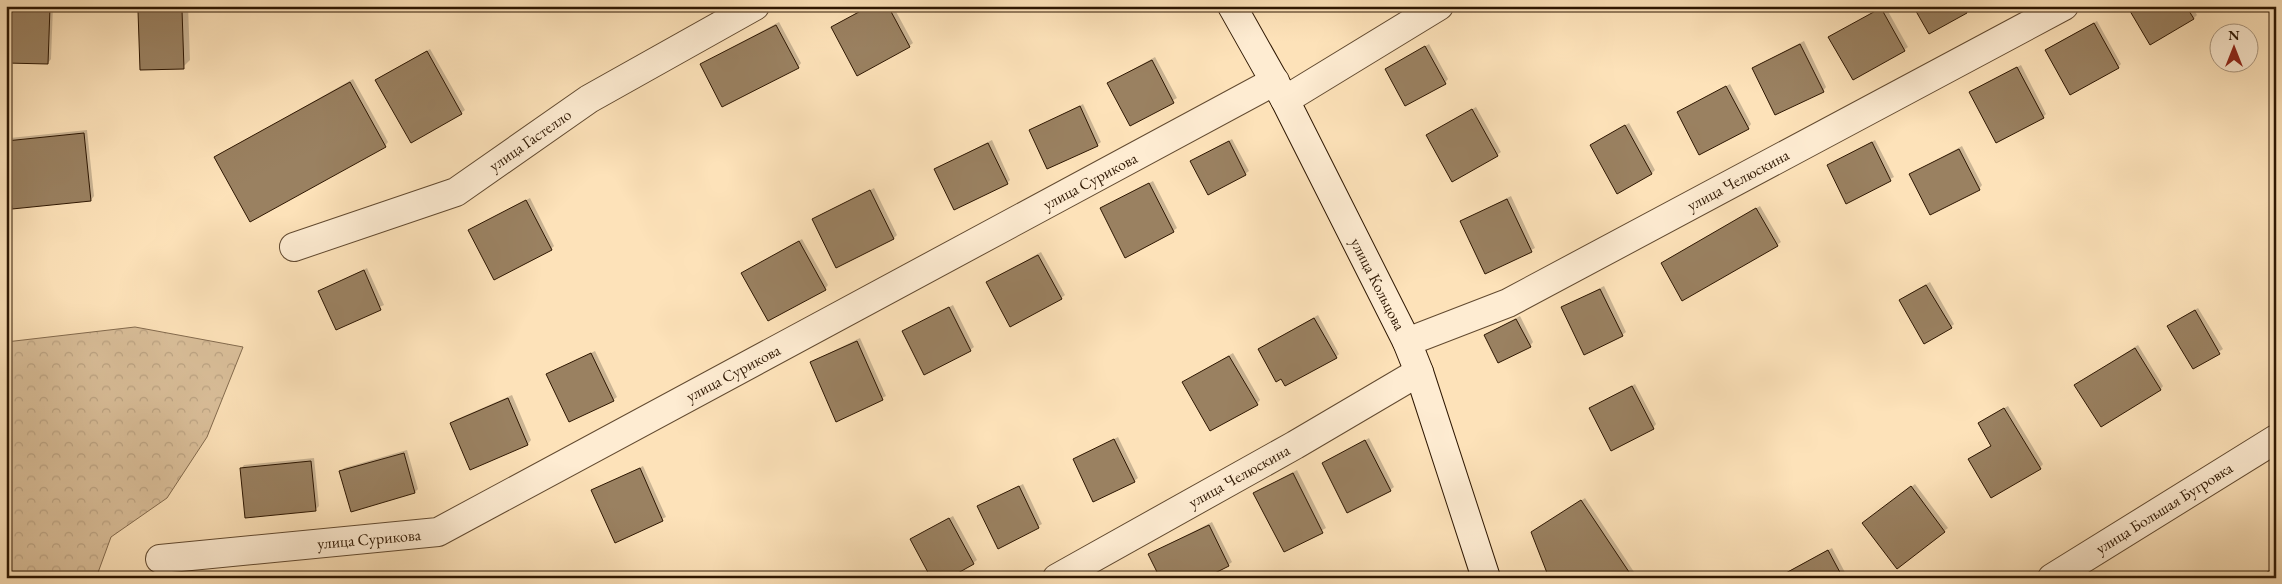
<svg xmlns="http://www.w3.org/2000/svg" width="2282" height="584" viewBox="0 0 2282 584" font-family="'EB Garamond',serif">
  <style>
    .forest { fill: url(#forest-crowns); stroke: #846b4e }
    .shadow { fill: #0003 }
    .building { fill: #9a8161; stroke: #2e1702 }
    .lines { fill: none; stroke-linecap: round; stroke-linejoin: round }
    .street-casing { stroke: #624a30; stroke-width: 30 }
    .secondary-casing { stroke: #2e1702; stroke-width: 30 }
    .street { stroke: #feecd2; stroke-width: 28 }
    .secondary { stroke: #feecd2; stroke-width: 28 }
    .labels { text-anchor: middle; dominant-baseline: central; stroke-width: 4.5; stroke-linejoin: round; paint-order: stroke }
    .street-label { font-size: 16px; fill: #2e1702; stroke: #feecd2 }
  </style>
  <defs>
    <pattern id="forest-crowns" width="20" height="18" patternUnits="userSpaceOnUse" patternTransform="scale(1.25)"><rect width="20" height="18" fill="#dabf9a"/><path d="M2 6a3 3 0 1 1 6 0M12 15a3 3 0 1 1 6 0" fill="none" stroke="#bba383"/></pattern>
  </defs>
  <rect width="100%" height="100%" fill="#fde2b9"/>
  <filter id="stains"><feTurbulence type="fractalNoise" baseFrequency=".004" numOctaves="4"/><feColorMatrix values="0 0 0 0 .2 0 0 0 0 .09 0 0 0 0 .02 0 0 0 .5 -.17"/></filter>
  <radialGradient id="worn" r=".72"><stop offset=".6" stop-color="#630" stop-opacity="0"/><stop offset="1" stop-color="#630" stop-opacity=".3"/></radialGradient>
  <!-- forest -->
  <polygon class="forest" points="135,327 243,347 207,437 167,498 111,537 96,578 6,578 6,342"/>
  <!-- shadow -->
  <g class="shadow">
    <polygon points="6,6 53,6 51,59 48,63"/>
    <polygon points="145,6 188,6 190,60 183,67 139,12"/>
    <polygon points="868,6 893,6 913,43 909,46 832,27"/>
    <polygon points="1885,6 1908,47 1904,50 1830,37"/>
    <polygon points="1915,6 1969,6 1970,9 1929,32"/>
    <polygon points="2128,6 2192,6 2197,15 2194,18"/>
    <polygon points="2097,21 2121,64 2118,67 2050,47"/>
    <polygon points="779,22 801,63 798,67 701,64"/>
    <polygon points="1804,41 1826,87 1823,91 1753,68"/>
    <polygon points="1429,44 1448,79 1445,83 1386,69"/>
    <polygon points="430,49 465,110 461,113 380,77"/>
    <polygon points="1155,57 1177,98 1130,124 1109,83"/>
    <polygon points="2021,65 2046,114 2043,117 1970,92"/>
    <polygon points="353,79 388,142 385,146 216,157"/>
    <polygon points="1730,84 1751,124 1748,128 1678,113"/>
    <polygon points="1083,104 1101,142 1097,145 1030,130"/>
    <polygon points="1476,107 1501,152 1497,155 1428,135"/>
    <polygon points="1629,123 1655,170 1652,173 1591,145"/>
    <polygon points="87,130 94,196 91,200 13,207 6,141 10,138"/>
    <polygon points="1232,139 1249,171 1245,174 1192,161"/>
    <polygon points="992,140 1010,180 1007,183 936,169"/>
    <polygon points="1875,140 1894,177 1847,202 1829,165"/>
    <polygon points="1962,146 1982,185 1979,189 1910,175"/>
    <polygon points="1153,181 1177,228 1173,231 1101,209"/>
    <polygon points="874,188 897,235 894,238 813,219"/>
    <polygon points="1511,196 1535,248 1486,273 1462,221"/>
    <polygon points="530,198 554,246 551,249 469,230"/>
    <polygon points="1760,206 1781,242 1777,245 1666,260"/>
    <polygon points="802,239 828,285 825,289 743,273"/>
    <polygon points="1041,252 1065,295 1061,298 988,282"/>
    <polygon points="367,268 384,305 336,328 320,291"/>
    <polygon points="1930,282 1954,324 1951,327 1904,297"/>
    <polygon points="1604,286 1626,332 1622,335 1563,308"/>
    <polygon points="953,305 974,347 970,350 903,331"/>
    <polygon points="2198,308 2223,349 2193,368 2172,323"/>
    <polygon points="1318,315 1339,354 1336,357 1259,349"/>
    <polygon points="1520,316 1533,342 1530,346 1485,335"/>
    <polygon points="860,338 886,396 837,420 811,362"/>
    <polygon points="2138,345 2163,386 2160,390 2076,385"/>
    <polygon points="595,351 617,397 613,400 548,374"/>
    <polygon points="1233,353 1260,400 1257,404 1184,382"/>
    <polygon points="1635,384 1656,424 1653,428 1590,408"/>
    <polygon points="512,395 531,440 528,444 471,468 451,424 455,420"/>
    <polygon points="2008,406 2043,464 2040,468 1973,456 1992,445 1983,420"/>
    <polygon points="1118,437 1138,478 1134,481 1074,460"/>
    <polygon points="1369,438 1394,487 1390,490 1323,463"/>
    <polygon points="407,450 418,489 415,492 341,472 344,468"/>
    <polygon points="314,458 319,506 315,510 241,469 244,465"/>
    <polygon points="643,466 666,517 616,541 593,490"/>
    <polygon points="1297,470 1326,528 1284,551 1255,493"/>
    <polygon points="1023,484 1042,524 999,547 979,506"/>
    <polygon points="1915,484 1948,528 1897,567 1867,520"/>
    <polygon points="1585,498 1638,578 1551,578 1532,533"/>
    <polygon points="953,516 977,560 973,563 912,539"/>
    <polygon points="1212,522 1232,562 1228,565 1150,554"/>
    <polygon points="1832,548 1848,578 1788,578 1786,574 1789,571"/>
    <polygon points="553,573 555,578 538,578"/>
  </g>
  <!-- building -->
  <g class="building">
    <polygon points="6,6 50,7 48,64 6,63"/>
    <polygon points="870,6 888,6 910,47 857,76 831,27"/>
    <polygon points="1913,6 1964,6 1967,13 1929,34"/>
    <polygon points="2127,6 2186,6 2194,19 2150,45"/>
    <polygon points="1881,8 1905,51 1853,80 1828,37"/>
    <polygon points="182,10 184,69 140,70 138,11"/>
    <polygon points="2094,23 2119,68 2070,95 2045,50"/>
    <polygon points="776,25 799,68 722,107 700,64"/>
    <polygon points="1800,44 1824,92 1775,115 1752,68"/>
    <polygon points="1425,46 1446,84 1405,106 1385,69"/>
    <polygon points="427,51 462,114 411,143 375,80"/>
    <polygon points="1152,60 1174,103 1130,126 1107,83"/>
    <polygon points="2017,67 2044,118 1996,143 1969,92"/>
    <polygon points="350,82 386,147 250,222 214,157"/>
    <polygon points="1726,86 1749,129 1699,155 1677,112"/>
    <polygon points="1080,106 1098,146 1047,169 1029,130"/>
    <polygon points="1472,109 1498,156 1452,182 1426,135"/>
    <polygon points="1625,125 1652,174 1617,194 1590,145"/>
    <polygon points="84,133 91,201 12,209 6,141"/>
    <polygon points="1229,141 1246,175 1208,195 1190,161"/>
    <polygon points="1872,142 1891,181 1846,204 1827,165"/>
    <polygon points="988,143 1008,184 954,210 934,169"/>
    <polygon points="1959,149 1980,190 1930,215 1909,174"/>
    <polygon points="1149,183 1174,232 1125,258 1100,208"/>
    <polygon points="870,190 894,239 836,268 812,219"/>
    <polygon points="1507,199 1532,252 1485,274 1460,221"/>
    <polygon points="526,200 552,250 494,280 468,230"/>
    <polygon points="1756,208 1778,246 1682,301 1661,263"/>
    <polygon points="799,241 826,290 768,321 741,273"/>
    <polygon points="1038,255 1062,299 1010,327 986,282"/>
    <polygon points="364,270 381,310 336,330 318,291"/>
    <polygon points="1926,285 1952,328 1924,344 1899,300"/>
    <polygon points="1600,289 1623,336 1584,355 1561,307"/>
    <polygon points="949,307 971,351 924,375 902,331"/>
    <polygon points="2195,310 2220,354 2193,369 2167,326"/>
    <polygon points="1314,318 1337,358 1285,386 1281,379 1276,382 1258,349"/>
    <polygon points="1516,319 1531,347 1498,363 1484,335"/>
    <polygon points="857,341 883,400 836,422 810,362"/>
    <polygon points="2135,348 2161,390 2101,427 2074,385"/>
    <polygon points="591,353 614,401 569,422 546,374"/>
    <polygon points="1229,356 1258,405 1210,431 1182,382"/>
    <polygon points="1632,386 1654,429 1611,451 1589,408"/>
    <polygon points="508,398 528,445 470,470 450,423"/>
    <polygon points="2004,408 2041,469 1991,498 1968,459 1991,446 1978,423"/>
    <polygon points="1114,439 1135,482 1093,502 1073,459"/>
    <polygon points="1365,440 1391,491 1347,513 1322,463"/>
    <polygon points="404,453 415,493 351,512 339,471"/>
    <polygon points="311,461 316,511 245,518 240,468"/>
    <polygon points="640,468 663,521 615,543 591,490"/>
    <polygon points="1293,473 1323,533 1284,552 1253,493"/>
    <polygon points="1019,486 1039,528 998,549 977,506"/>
    <polygon points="1911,486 1945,532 1897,569 1862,523"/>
    <polygon points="1581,500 1633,578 1549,578 1531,532"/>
    <polygon points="949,518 974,564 949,578 931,578 910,539"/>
    <polygon points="1209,525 1229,566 1205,578 1160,578 1148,554"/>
    <polygon points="1828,550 1843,578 1786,578 1784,574"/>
    <polygon points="2276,567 2276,578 2257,578"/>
  </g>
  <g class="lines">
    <defs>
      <g id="street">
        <polyline points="1285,100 1439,6"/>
        <polyline points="294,247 456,192 589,99 755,6"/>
        <polyline points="1407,342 1508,303 2064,6"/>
        <polyline points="160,559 438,532 1275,81"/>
        <polyline points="1057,578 1295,445 1419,372"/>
        <polyline points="2052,578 2276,439"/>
      </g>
      <polyline id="secondary" points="1232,6 1285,100 1407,342 1419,372 1486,578"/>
    </defs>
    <!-- street casing -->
    <use href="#street" class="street-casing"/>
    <!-- secondary casing -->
    <use href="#secondary" class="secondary-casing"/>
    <!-- street -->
    <use href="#street" class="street"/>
    <!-- secondary -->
    <use href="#secondary" class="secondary"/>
  </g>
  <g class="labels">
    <!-- street labels -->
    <g class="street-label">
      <text transform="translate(530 140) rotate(-35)">улица Гастелло</text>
      <text transform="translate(1738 180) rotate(-28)">улица Челюскина</text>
      <text transform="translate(1090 181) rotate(-28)">улица Сурикова</text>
      <text transform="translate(1378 284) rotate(63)">улица Кольцова</text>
      <text transform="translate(733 373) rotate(-28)">улица Сурикова</text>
      <text transform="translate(1239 476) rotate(-29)">улица Челюскина</text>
      <text transform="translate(2164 508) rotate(-32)">улица Большая Бугровка</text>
      <text transform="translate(369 539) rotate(-5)">улица Сурикова</text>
    </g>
  </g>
  <!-- margin -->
  <rect width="2282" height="584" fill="none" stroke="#fde2b9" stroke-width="25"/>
  <rect x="8" y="8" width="2267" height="569" fill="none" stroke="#2e1702" stroke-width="2.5"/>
  <rect x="12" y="12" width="2257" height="559" fill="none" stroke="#2e1702"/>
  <!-- north arrow -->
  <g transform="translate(2234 48)"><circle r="24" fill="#feecd2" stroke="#ab977f"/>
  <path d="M0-4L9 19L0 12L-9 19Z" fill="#8f2418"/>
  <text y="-8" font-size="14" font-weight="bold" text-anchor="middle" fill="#2e1702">N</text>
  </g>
  <rect width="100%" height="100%" filter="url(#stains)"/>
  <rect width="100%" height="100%" fill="url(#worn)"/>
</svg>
